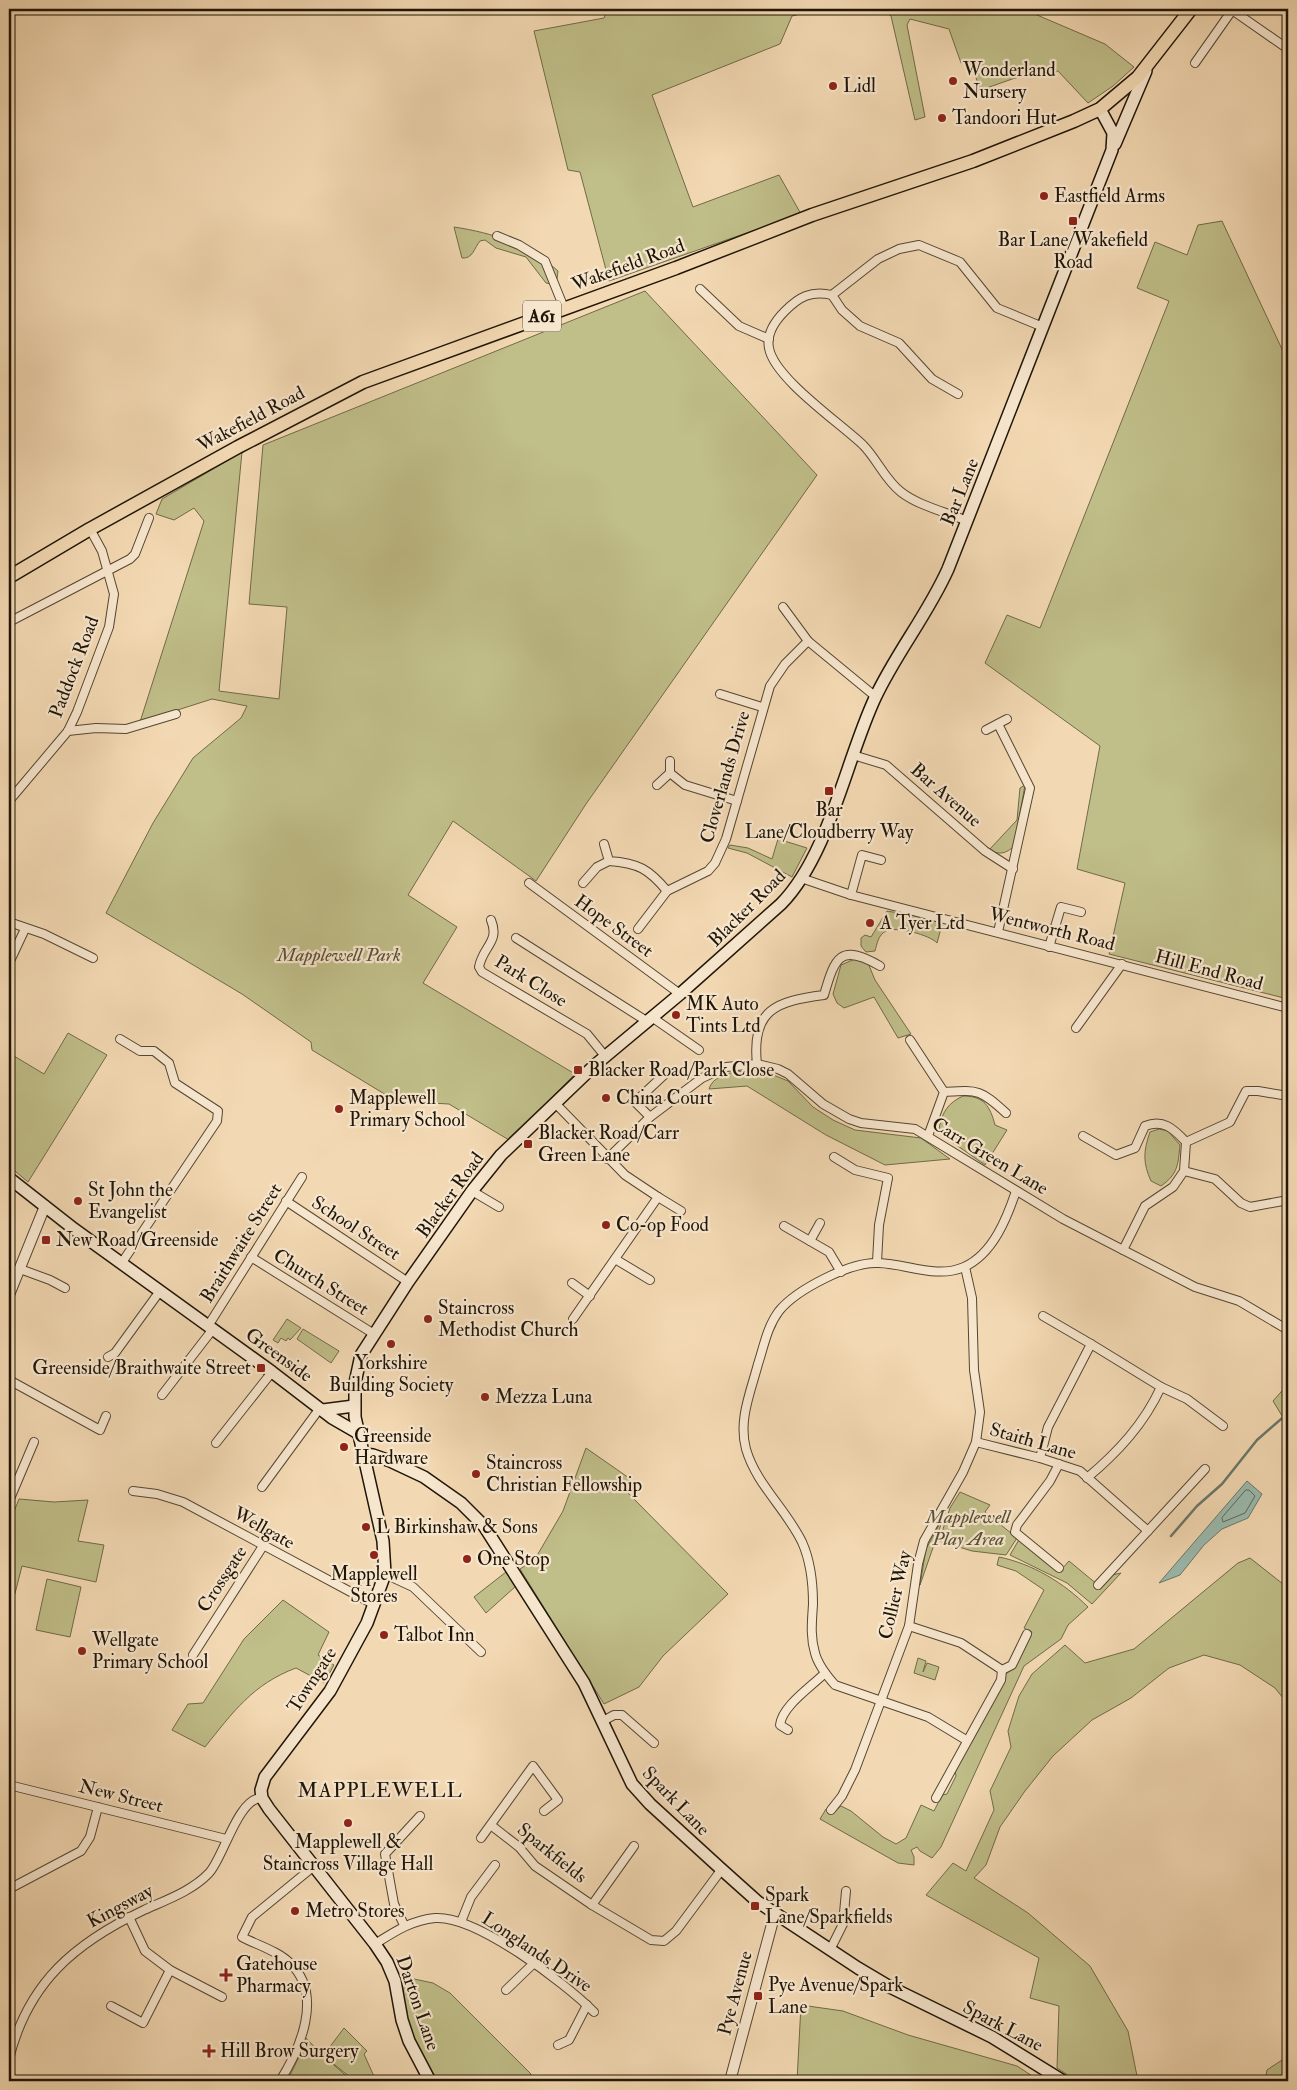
<svg xmlns="http://www.w3.org/2000/svg" width="1297" height="2090" viewBox="0 0 1297 2090" font-family="'IM FELL Double Pica',serif">
  <style>
    .green { fill: #c0be89; stroke: #706a48 }
    .water { fill: #9bbaae; stroke: #69786b }
    .lines { fill: none; stroke-linecap: round; stroke-linejoin: round }
    .shore { stroke: #5d685a; stroke-width: 1 }
    .stream { stroke: #69786b; stroke-width: 2.5 }
    .minor-casing { stroke: #544632; stroke-width: 10 }
    .tertiary-casing { stroke: #544632; stroke-width: 12 }
    .secondary-casing { stroke: #1f1507; stroke-width: 14 }
    .primary-casing { stroke: #1f1507; stroke-width: 15 }
    .minor { stroke: #f7e6ce; stroke-width: 8 }
    .tertiary { stroke: #f7e6ce; stroke-width: 10 }
    .secondary { stroke: #f7e6ce; stroke-width: 11 }
    .primary { stroke: #f3d9b3; stroke-width: 12 }
    .poi-dot { fill: #8f2418; stroke: #f7e6ce; stroke-width: 2 }
    .labels { text-anchor: middle; dominant-baseline: central; stroke-width: 4.5; stroke-linejoin: round; paint-order: stroke }
    .shield { fill: #f7e6ce; stroke: #605443; stroke-width: 1 }
    .shield-label { font-size: 18px; font-weight: bold; fill: #1f1507 }
    .poi-label { font-size: 19px; fill: #1f1507; stroke: #f7e6ce; text-anchor: start }
    .street-label { font-size: 19px; fill: #1f1507; stroke: #f7e6ce }
    .park-label { font-size: 19px; font-style: italic; fill: #575034; stroke: #f7e6ce }
    .quarter-label { font-size: 21px; letter-spacing: 1px; fill: #1f1507; stroke: #f7e6ce }
  </style>
  <rect width="100%" height="100%" fill="#f3d9b3"/>
  <filter id="stains"><feTurbulence type="fractalNoise" baseFrequency=".004" numOctaves="4"/><feColorMatrix values="0 0 0 0 .2 0 0 0 0 .09 0 0 0 0 .02 0 0 0 .5 -.17"/></filter>
  <radialGradient id="worn" r=".72"><stop offset=".6" stop-color="#630" stop-opacity="0"/><stop offset="1" stop-color="#630" stop-opacity=".3"/></radialGradient>
  <!-- green -->
  <g class="green">
    <polygon points="608,9 822,9 792,16 780,44 652,95 693,207 779,175 801,214 609,281 580,172 568,170 534,31 604,18"/>
    <polygon points="882,9 1023,9 1105,44 1134,67 1113,86 1088,103 1058,71 1015,78 981,90 969,61 961,63 949,29 910,19 907,25 925,117 915,120 891,16"/>
    <polygon points="1222,221 1288,362 1288,999 1109,954 1125,883 1077,869 1100,746 985,663 1007,615 1040,628 1169,301 1137,288 1155,242 1187,255 1198,225"/>
    <path d="M454 227C493 233 528 244 558 271L557 279 551 284 546 283 526 257 496 248 485 240 480 241C474 248 473 259 462 258Z"/>
    <polygon points="645,291 817,475 586,804 536,881 453,821 408,895 457,927 423,983 575,1074 509,1140 449,1104 396,1101 312,1050 311,1042 242,994 106,913 153,823 193,758 241,718 247,706 212,699 140,722 204,521 194,508 174,520 156,514 162,499 242,452 219,691 279,699 287,607 249,604 263,445"/>
    <path d="M1025 785 1014 846C1006 854 999 855 989 850L1017 820 1020 788Z"/>
    <polygon points="778,839 807,848 792,877 747,853 728,848 730,845 748,848 772,859"/>
    <path d="M887 911 943 921 937 943C930 935 896 926 886 931 878 935 877 944 875 951L866 952 861 946V938L865 935 871 937Z"/>
    <polygon points="857,958 868,963 875,980 911,1034 898,1038 874,997 844,1008 837,1003 833,994 841,965"/>
    <polygon points="68,1033 107,1055 28,1182 9,1166 9,1053 44,1074"/>
    <path d="M750 1070 771 1074 788 1081 813 1107 833 1120 855 1130 921 1138 950 1159 885 1165 826 1135 747 1086 709 1089C714 1073 736 1072 750 1070Z"/>
    <path d="M963 1096C984 1096 990 1106 995 1125L1007 1130 985 1165 942 1135 939 1129C942 1112 948 1103 963 1096Z"/>
    <path d="M1159 1129 1168 1131 1180 1145C1178 1165 1178 1174 1161 1186L1151 1181C1143 1163 1143 1152 1150 1132Z"/>
    <polygon points="287,1319 301,1328 290,1340 288,1338 286,1341 281,1338 278,1343 273,1340"/>
    <polygon points="303,1329 339,1351 331,1363 297,1339"/>
    <polygon points="1288,1384 1288,1422 1287,1424 1273,1401"/>
    <polygon points="586,1448 629,1478 627,1492 728,1594 663,1656 639,1687 604,1704 520,1569 535,1559 563,1511"/>
    <polygon points="960,1492 990,1505 985,1512 1017,1538 1006,1555 972,1551 939,1541 950,1508"/>
    <polygon points="19,1499 54,1502 88,1500 78,1541 104,1545 96,1582 22,1566 10,1613 9,1524"/>
    <polygon points="944,1516 920,1585 926,1549"/>
    <polygon points="1020,1538 1061,1570 1069,1561 1098,1585 1108,1576 1121,1573 1092,1604 1067,1583 1010,1555"/>
    <path d="M999 1557C1033 1564 1064 1583 1088 1607L1068 1625 1061 1639 1024 1666 941 1847 932 1858 920 1851 917 1847 911 1850 914 1857V1865L898 1863 820 1819 826 1809 834 1812 841 1806 851 1811 883 1837 896 1844 906 1838 921 1805 934 1811 942 1795 947 1794 956 1776 955 1770 970 1740 975 1736 1005 1675 1014 1667 1032 1632 1024 1628 1044 1590 1016 1571 997 1565Z"/>
    <polygon points="1250,1558 1288,1588 1288,1704 1275,1688 1240,1665 1204,1655 1169,1668 1131,1698 1092,1720 1053,1756 1025,1791 1000,1827 986,1865 974,1878 1028,1913 1090,1966 1128,2031 1138,2081 1077,2081 1057,2068 1059,2006 1030,1998 1039,1958 926,1895 953,1863 966,1871 994,1810 990,1791 1011,1747 1008,1731 1019,1696 1032,1674 1065,1645 1085,1663 1134,1649 1238,1563"/>
    <polygon points="506,1572 516,1586 486,1613 474,1597"/>
    <polygon points="47,1579 81,1587 70,1637 36,1630"/>
    <path d="M283 1600 329 1632 318 1655 334 1665 324 1683 296 1668C253 1684 233 1712 205 1747L172 1730 188 1704 203 1703 244 1639Z"/>
    <polygon points="918,1658 926,1661 923,1672 927,1663 939,1667 935,1680 914,1673"/>
    <polygon points="414,1979 433,1983 450,1993 531,2074 529,2080 436,2081 415,2041 407,2020 402,1982"/>
    <polygon points="801,2005 843,2011 908,2035 1017,2066 1040,2081 797,2081"/>
    <polygon points="344,2028 367,2051 364,2054 376,2081 355,2081 325,2057 352,2081 287,2081 300,2055 305,2037 323,2056"/>
    <polygon points="1288,2056 1288,2081 1259,2081 1266,2076 1267,2070"/>
  </g>
  <!-- water -->
  <polygon class="water" points="1247,1481 1262,1494 1248,1518 1222,1529 1204,1545 1180,1575 1159,1583"/>
  <g class="lines">
    <!-- shore -->
    <polygon class="shore" points="1246,1490 1249,1490 1255,1496 1245,1513 1223,1522 1222,1518"/>
    <!-- stream -->
    <polyline class="stream" points="1171,1536 1197,1506 1222,1484 1257,1440 1288,1413"/>
    <defs>
      <g id="minor">
        <polyline points="1232,10 1288,49"/>
        <polyline points="1195,63 1233,9"/>
        <polyline points="497,236 519,245 545,261 564,308"/>
        <polyline points="700,289 739,326 769,339"/>
        <polyline points="832,295 842,310 860,326 899,343 932,379 958,394"/>
        <path d="M967 521C946 512 919 506 901 492 885 480 877 459 863 445 840 423 774 378 769 348 766 333 775 321 785 311 799 297 811 290 832 295L878 259 899 249 919 245 960 262 997 308 1043 327"/>
        <polyline points="783,607 808,641 876,697"/>
        <polyline points="9,622 130,559 135,554 149,518"/>
        <polyline points="720,694 762,707"/>
        <polyline points="998,724 1030,788 998,932"/>
        <polyline points="986,730 1007,719"/>
        <polyline points="68,731 96,728 126,729 176,714"/>
        <polyline points="853,755 886,765 985,851 1013,869"/>
        <polyline points="670,773 670,761"/>
        <polyline points="657,785 670,773 685,785 737,801"/>
        <polyline points="9,801 68,731 77,712 109,627 114,594 102,551 90,529"/>
        <path d="M604 844 609 861C638 863 649 869 667 891"/>
        <polyline points="801,878 851,895 1288,1008"/>
        <polyline points="529,883 680,994"/>
        <polyline points="583,883 597,867 609,861"/>
        <polyline points="851,895 862,855 881,860"/>
        <path d="M491 920C500 942 483 946 479 967L482 972 587 1034 605 1056"/>
        <polyline points="9,922 44,934 93,958"/>
        <polyline points="638,929 667,891 708,871 715,863 726,839 770,686 785,664 808,641"/>
        <polyline points="516,938 648,1022"/>
        <polyline points="1049,947 1061,907 1081,912"/>
        <polyline points="9,963 25,929"/>
        <polyline points="653,1018 699,1050"/>
        <polyline points="1076,1028 1122,964"/>
        <polyline points="120,1039 140,1051 154,1051 169,1063 175,1083 218,1111 217,1121 121,1264"/>
        <polyline points="910,1040 944,1092 928,1136"/>
        <path d="M757 1064C751 1009 777 1001 824 995 835 957 840 943 880 966"/>
        <path d="M944 1092C978 1090 980 1089 1006 1113"/>
        <polyline points="555,1103 625,1175 658,1197 573,1319"/>
        <polyline points="650,1117 635,1102 665,1074"/>
        <path d="M1083 1136 1116 1155 1135 1148 1145 1126C1163 1119 1173 1128 1186 1142L1184 1171 1173 1187 1145 1206 1123 1250"/>
        <polyline points="1186,1142 1230,1122 1246,1091 1258,1091 1288,1096"/>
        <polyline points="834,1157 855,1170 888,1178 879,1225 877,1262"/>
        <polyline points="607,1159 650,1117 702,1078 726,1067 757,1064 778,1069 788,1074 823,1104 849,1119 861,1123 915,1129 1063,1219 1195,1287 1239,1301 1288,1330"/>
        <polyline points="1184,1171 1215,1179 1241,1203 1250,1207 1288,1200"/>
        <polyline points="472,1191 499,1207"/>
        <polyline points="658,1197 681,1211"/>
        <polyline points="286,1201 408,1282"/>
        <polyline points="784,1226 829,1252 841,1272"/>
        <polyline points="810,1241 820,1223"/>
        <polyline points="251,1257 374,1334"/>
        <polyline points="615,1259 650,1280"/>
        <polyline points="20,1269 50,1280 65,1288"/>
        <polyline points="572,1283 590,1296"/>
        <polyline points="1043,1316 1091,1344"/>
        <polyline points="208,1326 302,1177"/>
        <polyline points="108,1357 115,1353 160,1291"/>
        <polyline points="9,1380 100,1430 106,1416"/>
        <polyline points="1161,1387 1187,1399 1223,1426"/>
        <polyline points="162,1395 213,1329"/>
        <polyline points="976,1442 1040,1458 1080,1471 1148,1531"/>
        <polyline points="216,1443 272,1372"/>
        <path d="M1040 1458 1048 1427 1091 1344 1161 1387C1144 1424 1118 1452 1087 1478"/>
        <polyline points="262,1487 320,1408"/>
        <polyline points="133,1491 157,1494 183,1502 375,1605"/>
        <polyline points="9,1501 34,1442"/>
        <polyline points="1059,1568 1015,1532 1017,1525 1050,1481 1059,1464"/>
        <polyline points="385,1574 413,1587 481,1652"/>
        <polyline points="1098,1585 1205,1469"/>
        <polyline points="909,1626 961,1643 1002,1670 1001,1680 936,1798"/>
        <polyline points="193,1655 263,1546"/>
        <polyline points="1002,1670 1012,1665 1027,1634"/>
        <polyline points="9,1675 10,1675"/>
        <polyline points="603,1721 614,1715 622,1715 654,1743"/>
        <path d="M788 1730 780 1725C782 1706 811 1687 825 1673"/>
        <path d="M966 1740 928 1717 835 1685C827 1676 818 1665 815 1653 810 1636 812 1621 813 1604 813 1582 811 1562 802 1542 786 1509 756 1484 746 1449 738 1420 751 1391 758 1364 764 1346 767 1327 779 1311 796 1290 851 1261 879 1263 907 1264 937 1279 964 1267 993 1254 1007 1218 1016 1191"/>
        <polyline points="9,1785 226,1839"/>
        <polyline points="831,1810 842,1796 855,1770 909,1626 918,1564 924,1541 963,1472 976,1442 980,1412 974,1370 972,1298 965,1267"/>
        <polyline points="492,1826 519,1847 535,1866 592,1905 651,1940 664,1941 676,1931 719,1873 720,1868"/>
        <polyline points="481,1838 533,1766 558,1800 544,1811"/>
        <polyline points="9,1889 81,1851 90,1837 98,1807"/>
        <polyline points="592,1905 634,1846"/>
        <polyline points="129,1917 145,1951 170,1970 222,1997"/>
        <polyline points="461,1922 471,1897 495,1865"/>
        <polyline points="404,1925 394,1904 385,1854 420,1816"/>
        <path d="M375 1944C394 1932 412 1920 435 1918 476 1915 565 1983 594 2012"/>
        <polyline points="830,1950 843,1924 846,1891"/>
        <polyline points="506,1990 533,1964"/>
        <polyline points="111,2006 143,2023 170,1970"/>
        <polyline points="558,2045 569,2040 587,2005"/>
        <path d="M9 2059C28 1982 75 1943 144 1910 166 1900 192 1891 209 1873 223 1859 238 1797 262 1798"/>
        <path d="M280 2081C300 2049 324 1995 290 1963 278 1951 257 1945 242 1937L252 1917 313 1867"/>
      </g>
      <g id="tertiary">
        <polyline points="9,1295 45,1206"/>
        <polyline points="730,2081 775,1913"/>
      </g>
      <g id="secondary">
        <polyline points="1115,144 1146,71"/>
        <polyline points="9,1178 74,1229 272,1372 332,1418 358,1433"/>
        <polyline points="323,1410 354,1406"/>
        <polyline points="363,1454 373,1455 390,1461 424,1477 461,1503 484,1526 584,1683 632,1784 650,1804 720,1868 758,1902 858,1968 890,1987 992,2037 1063,2081"/>
        <path d="M430 2081 409 2041 402 2020 395 1981 387 1962 375 1944 269 1809 262 1798 261 1790 265 1777 330 1691 367 1623 385 1574 383 1541 355 1417V1383L361 1355 408 1282 472 1191 501 1155 595 1065 680 994 781 904C829 855 846 760 875 698 896 653 928 614 948 569L1112 150 1113 133 1100 109"/>
      </g>
      <polyline id="primary" points="9,577 90,529 238,447 363,382 676,268 812,215 973,161 1074,121 1100,109 1138,77 1191,9"/>
    </defs>
    <!-- minor casing -->
    <use href="#minor" class="minor-casing"/>
    <!-- tertiary casing -->
    <use href="#tertiary" class="tertiary-casing"/>
    <!-- secondary casing -->
    <use href="#secondary" class="secondary-casing"/>
    <!-- primary casing -->
    <use href="#primary" class="primary-casing"/>
    <!-- minor -->
    <use href="#minor" class="minor"/>
    <!-- tertiary -->
    <use href="#tertiary" class="tertiary"/>
    <!-- secondary -->
    <use href="#secondary" class="secondary"/>
    <!-- primary -->
    <use href="#primary" class="primary"/>
  </g>
  <!-- markers -->
  <g class="poi-dot">
    <circle cx="953" cy="81" r="5"/>
    <circle cx="833" cy="86" r="5"/>
    <circle cx="942" cy="118" r="5"/>
    <circle cx="1044" cy="196" r="5"/>
    <rect x="1068" y="216" width="10" height="10" rx="2.5"/>
    <rect x="824" y="786" width="10" height="10" rx="2.5"/>
    <circle cx="870" cy="923" r="5"/>
    <circle cx="676" cy="1015" r="5"/>
    <rect x="573" y="1065" width="10" height="10" rx="2.5"/>
    <circle cx="606" cy="1098" r="5"/>
    <circle cx="339" cy="1109" r="5"/>
    <rect x="523" y="1139" width="10" height="10" rx="2.5"/>
    <circle cx="78" cy="1201" r="5"/>
    <circle cx="606" cy="1225" r="5"/>
    <rect x="41" y="1235" width="10" height="10" rx="2.5"/>
    <circle cx="428" cy="1319" r="5"/>
    <circle cx="391" cy="1344" r="5"/>
    <rect x="256" y="1363" width="10" height="10" rx="2.5"/>
    <circle cx="485" cy="1397" r="5"/>
    <circle cx="344" cy="1447" r="5"/>
    <circle cx="476" cy="1474" r="5"/>
    <circle cx="366" cy="1527" r="5"/>
    <circle cx="374" cy="1555" r="5"/>
    <circle cx="467" cy="1559" r="5"/>
    <circle cx="384" cy="1635" r="5"/>
    <circle cx="82" cy="1651" r="5"/>
    <circle cx="348" cy="1823" r="5"/>
    <rect x="750" y="1901" width="10" height="10" rx="2.5"/>
    <circle cx="295" cy="1911" r="5"/>
    <path d="M223.5 1967.5h5v5h5v5h-5v5h-5v-5h-5v-5h5z"/>
    <rect x="753" y="1991" width="10" height="10" rx="2.5"/>
    <path d="M206.5 2043.5h5v5h5v5h-5v5h-5v-5h-5v-5h5z"/>
  </g>
  <g class="labels">
    <!-- shield labels -->
    <rect class="shield" x="523" y="300.5" width="38" height="31" rx="4"/>
    <g class="shield-label">
      <text x="542" y="316">A61</text>
    </g>
    <!-- poi labels -->
    <g class="poi-label">
      <text x="963" y="70">Wonderland<tspan x="963" dy="22">Nursery</tspan></text>
      <text x="843" y="86">Lidl</text>
      <text x="952" y="118">Tandoori Hut</text>
      <text x="1054" y="196">Eastfield Arms</text>
      <text x="1073" y="240" text-anchor="middle">Bar Lane/Wakefield<tspan x="1073" dy="22">Road</tspan></text>
      <text x="829" y="810" text-anchor="middle">Bar<tspan x="829" dy="22">Lane/Cloudberry Way</tspan></text>
      <text x="880" y="923">A Tyer Ltd</text>
      <text x="686" y="1004">MK Auto<tspan x="686" dy="22">Tints Ltd</tspan></text>
      <text x="588" y="1070">Blacker Road/Park Close</text>
      <text x="349" y="1098">Mapplewell<tspan x="349" dy="22">Primary School</tspan></text>
      <text x="616" y="1098">China Court</text>
      <text x="538" y="1133">Blacker Road/Carr<tspan x="538" dy="22">Green Lane</tspan></text>
      <text x="88" y="1190">St John the<tspan x="88" dy="22">Evangelist</tspan></text>
      <text x="616" y="1225">Co-op Food</text>
      <text x="56" y="1240">New Road/Greenside</text>
      <text x="438" y="1308">Staincross<tspan x="438" dy="22">Methodist Church</tspan></text>
      <text x="391" y="1363" text-anchor="middle">Yorkshire<tspan x="391" dy="22">Building Society</tspan></text>
      <text x="251" y="1368" text-anchor="end">Greenside/Braithwaite Street</text>
      <text x="495" y="1397">Mezza Luna</text>
      <text x="354" y="1436">Greenside<tspan x="354" dy="22">Hardware</tspan></text>
      <text x="486" y="1463">Staincross<tspan x="486" dy="22">Christian Fellowship</tspan></text>
      <text x="376" y="1527">L Birkinshaw &amp; Sons</text>
      <text x="477" y="1559">One Stop</text>
      <text x="374" y="1574" text-anchor="middle">Mapplewell<tspan x="374" dy="22">Stores</tspan></text>
      <text x="394" y="1635">Talbot Inn</text>
      <text x="92" y="1640">Wellgate<tspan x="92" dy="22">Primary School</tspan></text>
      <text x="348" y="1842" text-anchor="middle">Mapplewell &amp;<tspan x="348" dy="22">Staincross Village Hall</tspan></text>
      <text x="765" y="1895">Spark<tspan x="765" dy="22">Lane/Sparkfields</tspan></text>
      <text x="305" y="1911">Metro Stores</text>
      <text x="236" y="1964">Gatehouse<tspan x="236" dy="22">Pharmacy</tspan></text>
      <text x="768" y="1985">Pye Avenue/Spark<tspan x="768" dy="22">Lane</tspan></text>
      <text x="220" y="2051">Hill Brow Surgery</text>
    </g>
    <!-- street labels -->
    <g class="street-label">
      <text transform="translate(628 265) rotate(-20)">Wakefield Road</text>
      <text transform="translate(251 419) rotate(-28)">Wakefield Road</text>
      <text transform="translate(960 492) rotate(-68)">Bar Lane</text>
      <text transform="translate(74 667) rotate(-69)">Paddock Road</text>
      <text transform="translate(725 777) rotate(-74)">Cloverlands Drive</text>
      <text transform="translate(946 795) rotate(41)">Bar Avenue</text>
      <text transform="translate(747 908) rotate(-45)">Blacker Road</text>
      <text transform="translate(614 926) rotate(36)">Hope Street</text>
      <text transform="translate(1052 929) rotate(14)">Wentworth Road</text>
      <text transform="translate(1209 970) rotate(15)">Hill End Road</text>
      <text transform="translate(531 981) rotate(32)">Park Close</text>
      <text transform="translate(990 1156) rotate(31)">Carr Green Lane</text>
      <text transform="translate(450 1195) rotate(-54)">Blacker Road</text>
      <text transform="translate(356 1228) rotate(33)">School Street</text>
      <text transform="translate(241 1243) rotate(-58)">Braithwaite Street</text>
      <text transform="translate(321 1282) rotate(32)">Church Street</text>
      <text transform="translate(279 1355) rotate(36)">Greenside</text>
      <text transform="translate(1033 1441) rotate(16)">Staith Lane</text>
      <text transform="translate(264 1528) rotate(29)">Wellgate</text>
      <text transform="translate(222 1579) rotate(-57)">Crossgate</text>
      <text transform="translate(895 1595) rotate(-77)">Collier Way</text>
      <text transform="translate(312 1680) rotate(-57)">Towngate</text>
      <text transform="translate(121 1796) rotate(14)">New Street</text>
      <text transform="translate(676 1801) rotate(46)">Spark Lane</text>
      <text transform="translate(552 1853) rotate(39)">Sparkfields</text>
      <text transform="translate(120 1906) rotate(-28)">Kingsway</text>
      <text transform="translate(537 1952) rotate(34)">Longlands Drive</text>
      <text transform="translate(735 1993) rotate(-75)">Pye Avenue</text>
      <text transform="translate(418 2003) rotate(71)">Darton Lane</text>
      <text transform="translate(1003 2026) rotate(28)">Spark Lane</text>
    </g>
    <!-- park labels -->
    <g class="park-label">
      <text x="339" y="955">Mapplewell Park</text>
      <text x="968" y="1517">Mapplewell<tspan x="968" dy="22">Play Area</tspan></text>
    </g>
    <!-- quarter labels -->
    <g class="quarter-label">
      <text x="380" y="1790">MAPPLEWELL</text>
    </g>
  </g>
  <!-- margin -->
  <rect width="1297" height="2090" fill="none" stroke="#f3d9b3" stroke-width="30"/>
  <rect x="10" y="10" width="1277" height="2070" fill="none" stroke="#1f1507" stroke-width="2.5"/>
  <rect x="15" y="15" width="1267" height="2060" fill="none" stroke="#1f1507"/>
  <rect width="100%" height="100%" filter="url(#stains)"/>
  <rect width="100%" height="100%" fill="url(#worn)"/>
</svg>
